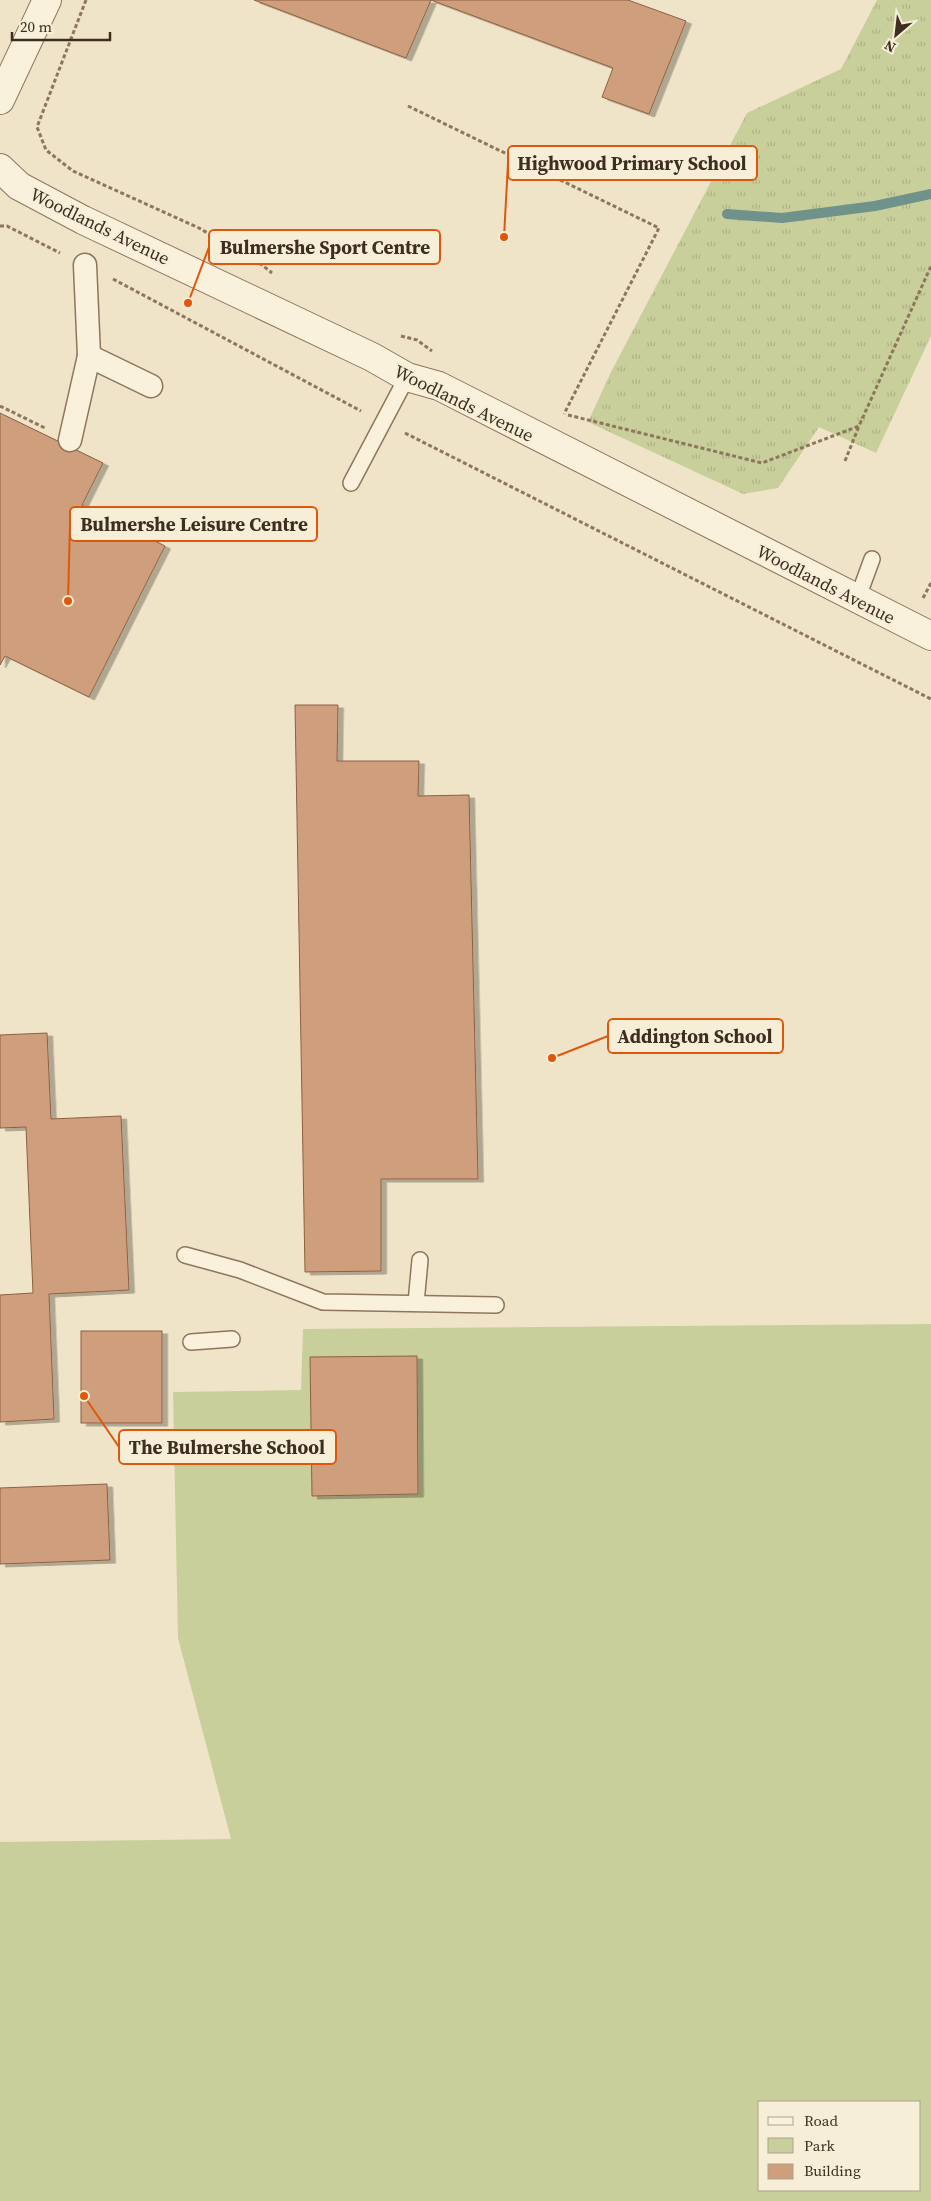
<svg xmlns="http://www.w3.org/2000/svg" width="931" height="2201" viewBox="0 0 931 2201" font-family="'Source Serif 4',serif">
  <style>
    .grass { fill: url(#grass-tufts) }
    .park { fill: #c9cf9b; fill-rule: evenodd }
    .lines { fill: none; stroke-linecap: round; stroke-linejoin: round }
    .stream { stroke: #6f938a; stroke-width: 10 }
    .building { fill: #cf9f7d; stroke: #8d5f41; filter: url(#shadow) }
    .service-casing { stroke: #8d765c; stroke-width: 18 }
    .pedestrian-casing { stroke: #8d765c; stroke-width: 25 }
    .tertiary-casing { stroke: #8d765c; stroke-width: 30 }
    .path { stroke: #8d765c; stroke-width: 3; stroke-dasharray: 4 2.5; stroke-linecap: butt }
    .service { stroke: #faf1dc; stroke-width: 15 }
    .pedestrian { stroke: #faf1dc; stroke-width: 22 }
    .tertiary { stroke: #faf1dc; stroke-width: 28 }
    .labels { text-anchor: middle; dominant-baseline: central; stroke-width: 5; stroke-linejoin: round; paint-order: stroke }
    .street-label { font-size: 18px; fill: #3d2e20; stroke: #f7eed8 }
    .leader { fill: none; stroke: #df570d; stroke-width: 2 }
    .callout-dot { fill: #df570d; stroke: #f7eed8; stroke-width: 2 }
    .callout { fill: #f7eed8; stroke: #df570d; stroke-width: 2 }
    .callout-label { font-size: 19px; text-anchor: middle; font-weight: bold; fill: #3d2e20 }
  </style>
  <defs>
    <pattern id="grass-tufts" width="24" height="20" patternUnits="userSpaceOnUse" patternTransform="scale(1.25)"><rect width="24" height="20" fill="#c9cf9b"/><path d="M3 7l-1-3M5 7V3M7 7l1-3M15 17l-1-3M17 17v-4M19 17l1-3" fill="none" stroke="#aeb285"/></pattern>
    <filter id="shadow"><feDropShadow dx="5.5" dy="3" stdDeviation="0" flood-color="#0004"/></filter>
  </defs>
  <rect width="100%" height="100%" fill="#f0e4c8"/>
  <!-- grass -->
  <polygon class="grass" points="877,0 931,0 931,336 876,453 819,427 778,488 743,494 588,422 611,372 747,113 841,69"/>
  <!-- park -->
  <path class="park" d="M931 1324V2201H0V1842L231 1839 178 1638 173 1392 301 1390 303 1329ZM760 2102H920V2190H760Z"/>
  <g class="lines">
    <!-- stream -->
    <polyline class="stream" points="727,214 782,218 875,206 931,194"/>
  </g>
  <!-- building -->
  <g class="building">
    <polygon points="254,0 628,0 686,21 649,114 602,97 613,68 431,0 406,58"/>
    <polygon points="0,413 103,463 82,505 165,546 89,697 5,656 0,665"/>
    <polygon points="295,705 338,705 337,761 419,761 418,796 469,795 478,1179 381,1179 381,1271 305,1272"/>
    <polygon points="47,1033 51,1119 121,1116 129,1290 49,1294 54,1419 0,1422 0,1295 33,1293 26,1127 0,1128 0,1035"/>
    <rect x="81" y="1331" width="81" height="92"/>
    <polygon points="417,1356 418,1494 312,1496 310,1357"/>
    <polygon points="107,1484 110,1560 0,1564 0,1488"/>
  </g>
  <g class="lines">
    <defs>
      <g id="service">
        <polyline points="351,483 407,377"/>
        <polyline points="857,600 872,559"/>
        <polyline points="185,1255 240,1270 323,1302 496,1305"/>
        <polyline points="416,1303 420,1260"/>
        <polyline points="191,1342 232,1339"/>
      </g>
      <g id="pedestrian">
        <polyline points="89,356 151,386"/>
        <polyline points="70,440 89,356 85,265"/>
      </g>
      <g id="tertiary">
        <polyline points="0,100 47,0"/>
        <polyline points="0,168 19,186 83,220 372,357 407,377 439,386 931,636"/>
      </g>
    </defs>
    <!-- service casing -->
    <use href="#service" class="service-casing"/>
    <!-- pedestrian casing -->
    <use href="#pedestrian" class="pedestrian-casing"/>
    <!-- tertiary casing -->
    <use href="#tertiary" class="tertiary-casing"/>
    <!-- path -->
    <g class="path">
      <polyline points="86,0 37,127 46,150 73,171 199,228 262,265 272,273"/>
      <polyline points="408,106 659,228 564,414"/>
      <polyline points="0,226 7,226 60,253"/>
      <polyline points="113,279 361,411"/>
      <polyline points="401,336 417,340 432,351"/>
      <polyline points="0,406 45,428"/>
      <polyline points="568,415 762,463 859,426 931,266"/>
      <polyline points="405,433 931,699"/>
      <polyline points="845,461 859,426"/>
      <polyline points="923,598 931,583"/>
    </g>
    <!-- service -->
    <use href="#service" class="service"/>
    <!-- pedestrian -->
    <use href="#pedestrian" class="pedestrian"/>
    <!-- tertiary -->
    <use href="#tertiary" class="tertiary"/>
  </g>
  <g class="labels">
    <!-- street labels -->
    <g class="street-label">
      <text transform="translate(100 226) rotate(26)">Woodlands Avenue</text>
      <text transform="translate(464 403) rotate(26)">Woodlands Avenue</text>
      <text transform="translate(826 584) rotate(27)">Woodlands Avenue</text>
    </g>
  </g>
  <!-- callouts -->
  <path class="leader" d="M504 237L508 163M188 303L209 247M68 601L70 524M552 1058L608 1036M84 1396L119 1447"/>
  <g class="callout-dot">
    <circle cx="504" cy="237" r="5"/>
    <circle cx="188" cy="303" r="5"/>
    <circle cx="68" cy="601" r="5"/>
    <circle cx="552" cy="1058" r="5"/>
    <circle cx="84" cy="1396" r="5"/>
  </g>
  <g class="callout">
    <rect x="508" y="146" width="249" height="34" rx="5"/>
    <rect x="209" y="230" width="231" height="34" rx="5"/>
    <rect x="70" y="507" width="247" height="34" rx="5"/>
    <rect x="608" y="1019" width="175" height="34" rx="5"/>
    <rect x="119" y="1430" width="217" height="34" rx="5"/>
  </g>
  <g class="callout-label">
    <text x="632" y="170">Highwood Primary School</text>
    <text x="325" y="254">Bulmershe Sport Centre</text>
    <text x="194" y="531">Bulmershe Leisure Centre</text>
    <text x="695" y="1043">Addington School</text>
    <text x="227" y="1454">The Bulmershe School</text>
  </g>
  <!-- legend -->
  <rect x="758" y="2101" width="162" height="90" fill="#f7eed8" stroke="#ada18e"/>
  <rect x="768" y="2117" width="25" height="8" fill="#faf1dc" stroke="#ada18e"/>
  <text x="804" y="2126" font-size="15" fill="#3d2e20">Road</text>
  <rect x="768" y="2138" width="25" height="15" fill="#c9cf9b" stroke="#ada18e"/>
  <text x="804" y="2151" font-size="15" fill="#3d2e20">Park</text>
  <rect x="768" y="2164" width="25" height="15" fill="#cf9f7d" stroke="#ada18e"/>
  <text x="804" y="2176" font-size="15" fill="#3d2e20">Building</text>
  <!-- north arrow -->
  <g transform="translate(896 35) rotate(208)" stroke="#f7eed8" stroke-width="4" paint-order="stroke">
  <path d="M0-4L9 19L0 12L-9 19Z" fill="#3d2e20"/>
  <text y="-8" font-size="14" font-weight="bold" text-anchor="middle" fill="#3d2e20">N</text>
  </g>
  <!-- scale -->
  <path d="M12 32v8h98v-8" fill="none" stroke="#3d2e20" stroke-width="2.5"/>
  <text x="20" y="32" font-size="15" fill="#3d2e20" stroke="#f7eed8" stroke-width="4" paint-order="stroke">20 m</text>
</svg>
